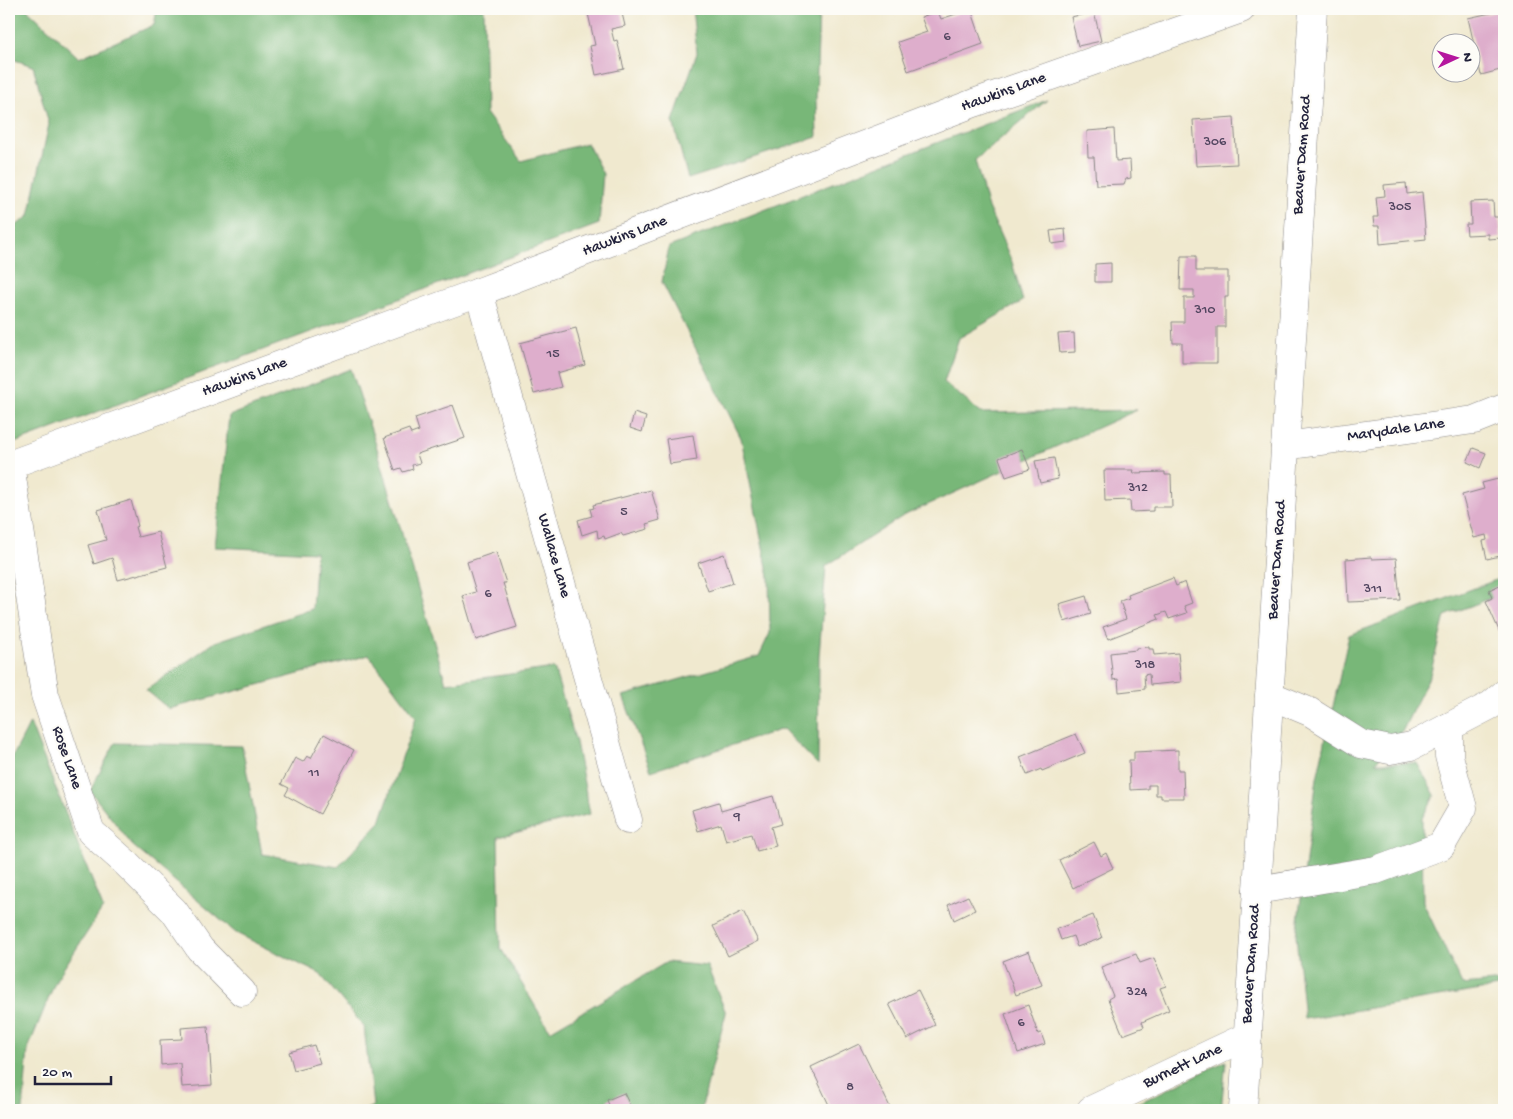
<svg xmlns="http://www.w3.org/2000/svg" width="1513" height="1119" viewBox="0 0 1513 1119" font-family="'Gochi Hand',sans-serif">
  <style>
    .forest { fill: #78b778; stroke: #4d6c5a }
    .building { fill: #deaecc }
    .lines { fill: none; stroke-linecap: round; stroke-linejoin: round }
    .minor-casing { stroke: #898685; stroke-width: 29 }
    .minor { stroke: #fff; stroke-width: 28 }
    .labels { text-anchor: middle; dominant-baseline: central; stroke-width: 4.5; stroke-linejoin: round; paint-order: stroke }
    .number-label { font-size: 14px; fill: #51455f }
    .street-label { font-size: 16px; fill: #22223b; stroke: #fdfcf7 }
  </style>
  <rect width="100%" height="100%" fill="#fdfcf7"/>
  <filter id="ink" filterUnits="userSpaceOnUse"><feTurbulence type="fractalNoise" baseFrequency=".02" numOctaves="2"/><feDisplacementMap in="SourceGraphic" scale="10" xChannelSelector="R" yChannelSelector="G"/><feConvolveMatrix kernelMatrix="1 2 1 2 8 2 1 2 1" color-interpolation-filters="sRGB"/></filter>
  <filter id="wash" filterUnits="userSpaceOnUse"><feTurbulence type="fractalNoise" baseFrequency=".0096" numOctaves="4" result="noise"/><feDisplacementMap in="SourceGraphic" scale="20" xChannelSelector="R" yChannelSelector="G"/><feGaussianBlur stdDeviation="1.12" result="paint"/><feColorMatrix in="noise" values="0 0 0 0 0 0 0 0 0 0 0 0 0 0 0 0 0 1.4 0 .05"/><feComposite in="paint" operator="in"/></filter>
  <g filter="url(#wash)">
    <rect width="100%" height="100%" fill="#f0e9cf"/>
    <!-- forest -->
    <g class="forest">
      <polygon points="9,9 27,9 79,58 154,25 157,9 484,9 486,113 521,161 587,143 603,174 599,224 9,445 9,231 29,216 49,124 33,66 9,58"/>
      <polygon points="692,9 819,9 816,99 817,137 688,179 673,121 697,53"/>
      <polygon points="1047,100 975,160 987,205 1012,262 1023,301 959,338 944,382 981,413 1137,410 903,516 826,566 819,656 818,765 783,729 651,771 623,696 759,656 770,633 769,577 741,438 662,282 669,247"/>
      <polygon points="351,369 376,445 446,683 554,668 576,742 590,814 498,837 500,947 550,1031 667,962 707,966 726,1013 701,1110 365,1110 373,1106 364,1027 320,974 236,933 132,845 90,791 115,743 242,746 262,854 338,867 380,822 416,717 369,655 169,709 146,690 215,642 312,609 316,552 215,547 229,416"/>
      <polygon points="1504,577 1504,593 1445,616 1430,675 1402,732 1375,763 1417,763 1435,795 1422,818 1423,902 1462,985 1504,981 1504,1006 1499,987 1304,1019 1296,935 1317,778 1349,635"/>
      <polygon points="30,723 103,908 56,980 28,1049 23,1110 9,1110 9,764"/>
      <polygon points="1226,1061 1221,1110 1124,1110"/>
    </g>
    <g id="blocks">
      <!-- building -->
      <g class="building">
        <polygon points="587,9 621,9 625,26 611,29 614,41 617,40 624,69 596,75 590,46 595,45"/>
        <polygon points="971,9 983,44 908,71 898,42 927,32 921,17 938,11 941,19"/>
        <polygon points="1504,10 1504,30 1502,30 1504,43 1504,69 1481,75 1468,18"/>
        <polygon points="1094,12 1101,41 1078,46 1071,17"/>
        <polygon points="9,74 11,74 15,98 9,99"/>
        <polygon points="1234,117 1237,164 1196,166 1193,120"/>
        <polygon points="1114,129 1116,161 1130,160 1131,178 1126,179 1124,184 1096,185 1094,157 1088,157 1087,131"/>
        <polygon points="1406,183 1407,194 1422,192 1426,239 1380,244 1379,226 1374,226 1373,217 1378,217 1376,197 1385,196 1384,185"/>
        <polygon points="1493,201 1494,217 1499,217 1501,238 1488,239 1488,234 1467,235 1466,224 1471,224 1470,202"/>
        <polygon points="1065,229 1066,242 1052,244 1050,231"/>
        <polygon points="1181,256 1196,256 1196,271 1228,271 1228,297 1225,297 1225,327 1217,327 1217,363 1182,363 1182,343 1173,343 1172,322 1184,322 1184,298 1194,298 1194,290 1180,290"/>
        <polygon points="1111,263 1111,282 1095,282 1095,264"/>
        <polygon points="576,328 585,365 557,373 561,387 534,394 520,343"/>
        <polygon points="1074,333 1075,352 1060,353 1058,334"/>
        <polygon points="453,405 465,438 417,454 420,463 412,465 413,469 403,472 401,468 395,470 384,438 409,429 411,434 419,431 415,418"/>
        <polygon points="634,413 646,417 642,432 630,428"/>
        <polygon points="693,435 697,460 670,464 666,439"/>
        <polygon points="1473,448 1486,453 1480,468 1467,462"/>
        <polygon points="1022,449 1030,469 1006,477 999,458"/>
        <polygon points="1054,458 1058,479 1040,483 1035,461"/>
        <polygon points="1104,470 1134,470 1133,473 1165,472 1165,475 1171,475 1172,507 1153,507 1153,511 1131,512 1130,500 1105,501"/>
        <polygon points="1498,479 1504,502 1504,555 1487,559 1483,541 1487,540 1486,535 1474,538 1462,495 1484,489 1482,483"/>
        <polygon points="651,490 660,520 646,524 648,529 623,536 621,533 605,539 604,536 598,538 597,530 582,535 578,520 592,516 590,509 594,508 593,505"/>
        <polygon points="131,500 138,526 135,527 138,537 158,532 167,567 118,580 112,558 94,564 88,545 106,540 98,510"/>
        <polygon points="496,552 506,583 503,583 517,627 476,640 463,596 476,592 467,562"/>
        <polygon points="724,554 733,583 708,591 698,563"/>
        <polygon points="1371,557 1372,559 1396,558 1400,600 1348,602 1346,559"/>
        <polygon points="1173,578 1176,586 1185,582 1192,603 1184,606 1187,613 1169,619 1166,612 1157,615 1159,619 1108,639 1103,627 1126,619 1120,601 1129,598 1128,595"/>
        <polygon points="1504,583 1504,642 1486,601 1492,598 1489,590"/>
        <polygon points="1086,596 1091,614 1064,622 1059,604"/>
        <polygon points="1149,647 1149,649 1153,649 1154,655 1178,653 1181,682 1150,685 1149,674 1144,675 1145,689 1119,692 1118,679 1113,680 1110,653 1136,650 1136,648"/>
        <polygon points="324,734 354,750 320,814 285,795 289,788 281,784 295,758 303,762 307,756 311,758"/>
        <polygon points="1076,734 1085,753 1042,771 1041,769 1027,775 1020,757"/>
        <polygon points="1178,750 1178,770 1183,770 1184,798 1161,798 1161,795 1156,795 1156,785 1148,785 1148,789 1130,790 1129,760 1134,760 1134,752"/>
        <polygon points="773,796 781,824 771,827 776,846 757,851 752,834 726,841 721,824 698,831 692,810 719,802 721,811"/>
        <polygon points="1094,842 1101,856 1106,853 1113,868 1073,888 1059,860"/>
        <polygon points="968,896 975,910 954,920 948,905"/>
        <polygon points="743,911 758,941 728,956 713,926"/>
        <polygon points="1093,915 1102,938 1077,947 1073,936 1061,940 1057,929"/>
        <polygon points="1029,951 1042,985 1016,995 1003,961"/>
        <polygon points="1136,954 1140,963 1154,958 1166,986 1160,988 1169,1010 1142,1022 1144,1027 1123,1035 1108,999 1113,996 1101,967"/>
        <polygon points="918,990 935,1025 907,1039 889,1004"/>
        <polygon points="1028,1005 1038,1034 1041,1033 1045,1044 1018,1053 1005,1014"/>
        <polygon points="208,1026 212,1085 182,1087 180,1063 161,1065 160,1040 182,1039 181,1028"/>
        <polygon points="859,1044 890,1107 883,1110 828,1110 827,1108 830,1107 811,1067"/>
        <polygon points="314,1045 320,1063 294,1070 289,1052"/>
        <polygon points="624,1093 632,1110 611,1110 607,1100"/>
      </g>
    </g>
  </g>
  <g filter="url(#ink)">
    <use href="#blocks" fill-opacity="0" stroke="#898685" stroke-width="1"/>
    <g class="lines">
      <defs>
        <g id="minor">
          <polyline points="479,292 628,820"/>
          <polyline points="1285,446 1474,420 1504,408"/>
          <polyline points="10,464 45,695 91,832 127,864 174,911 200,949 242,992"/>
          <polyline points="9,465 479,292 974,103 1241,9"/>
          <polyline points="1269,695 1310,712 1361,744 1390,750 1412,746 1491,705 1504,694"/>
          <polyline points="1257,890 1376,870 1441,846 1463,808 1449,756 1449,727"/>
          <polyline points="1091,1110 1248,1036"/>
          <polyline points="1243,1110 1313,9"/>
        </g>
      </defs>
      <!-- minor casing -->
      <use href="#minor" class="minor-casing"/>
      <!-- minor -->
      <use href="#minor" class="minor"/>
    </g>
  </g>
  <g class="labels">
    <!-- number labels -->
    <g class="number-label">
      <text x="947" y="37">6</text>
      <text x="1215" y="142">306</text>
      <text x="1400" y="207">305</text>
      <text x="1205" y="310">310</text>
      <text x="553" y="354">15</text>
      <text x="1138" y="488">312</text>
      <text x="624" y="512">5</text>
      <text x="1373" y="589">311</text>
      <text x="488" y="594">6</text>
      <text x="1145" y="665">318</text>
      <text x="314" y="773">11</text>
      <text x="737" y="817">9</text>
      <text x="1137" y="992">324</text>
      <text x="1021" y="1023">6</text>
      <text x="850" y="1087">8</text>
    </g>
    <!-- street labels -->
    <g class="street-label">
      <text transform="translate(1004 93) rotate(-20)">Hawkins Lane</text>
      <text transform="translate(1303 155) rotate(-86)">Beaver Dam Road</text>
      <text transform="translate(625 237) rotate(-21)">Hawkins Lane</text>
      <text transform="translate(245 378) rotate(-20)">Hawkins Lane</text>
      <text transform="translate(1396 431) rotate(-8)">Marydale Lane</text>
      <text transform="translate(553 556) rotate(74)">Wallace Lane</text>
      <text transform="translate(1278 560) rotate(-86)">Beaver Dam Road</text>
      <text transform="translate(66 758) rotate(71)">Rose Lane</text>
      <text transform="translate(1252 964) rotate(-86)">Beaver Dam Road</text>
      <text transform="translate(1183 1067) rotate(-25)">Burnett Lane</text>
    </g>
  </g>
  <!-- margin -->
  <rect width="1513" height="1119" fill="none" stroke="#fdfcf7" stroke-width="30"/>
  <!-- north arrow -->
  <g transform="translate(1456 58) rotate(86)"><circle r="24" fill="#fdfcf7" stroke="#a5a5ac"/>
  <path d="M0-4L9 19L0 12L-9 19Z" fill="#b5179e"/>
  <text y="-8" font-size="14" font-weight="bold" text-anchor="middle" fill="#22223b">N</text>
  </g>
  <!-- scale -->
  <path d="M35 1076v8h76v-8" fill="none" stroke="#22223b" stroke-width="2.5"/>
  <text x="42" y="1076" font-size="15" fill="#22223b" stroke="#fdfcf7" stroke-width="4" paint-order="stroke">20 m</text>
</svg>
